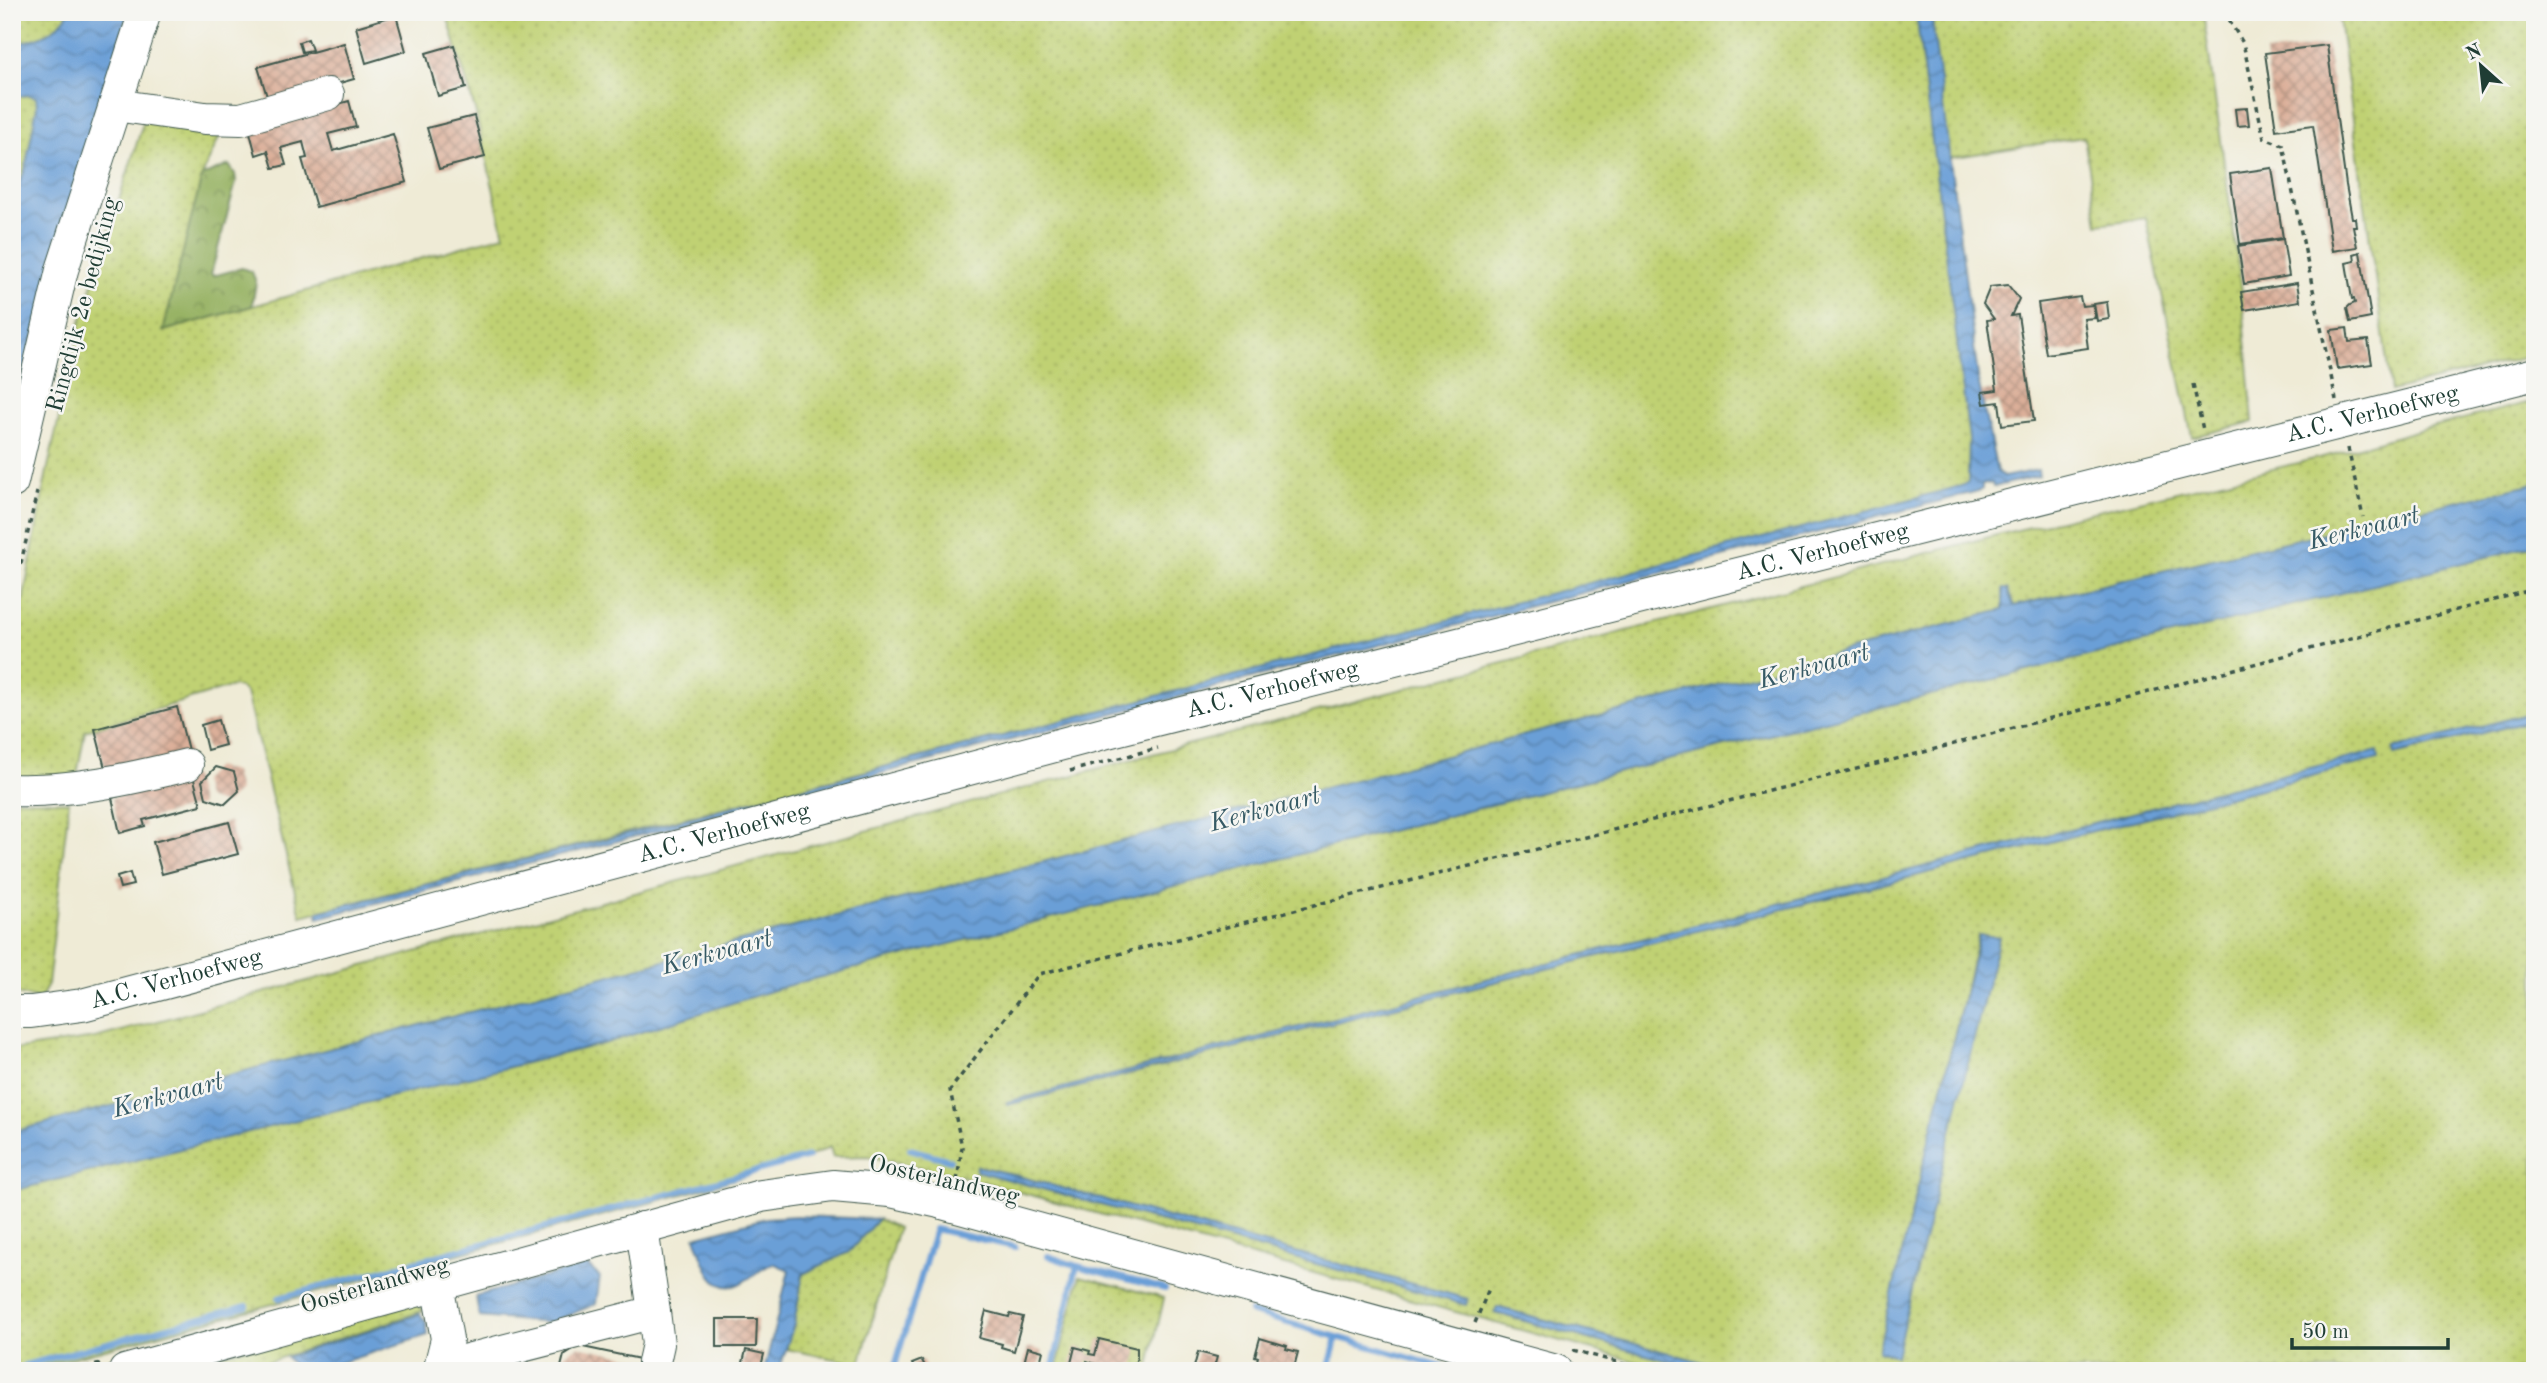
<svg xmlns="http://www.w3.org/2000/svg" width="2547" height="1383" viewBox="0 0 2547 1383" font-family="'Old Standard TT',serif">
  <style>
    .grass { fill: url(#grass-dots); stroke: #708754; stroke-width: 2; fill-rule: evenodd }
    .forest { fill: url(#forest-crowns); stroke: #5c784c; stroke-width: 2 }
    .water { fill: url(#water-waves); stroke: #456e86; stroke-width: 2 }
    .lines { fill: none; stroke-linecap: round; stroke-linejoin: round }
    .stream { stroke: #6b9fd7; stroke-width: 6 }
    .building { fill: url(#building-cross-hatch) }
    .minor-casing { stroke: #3e574c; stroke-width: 34 }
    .path { stroke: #3e574c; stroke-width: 3.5; stroke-dasharray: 5 5; stroke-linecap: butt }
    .minor { stroke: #fff; stroke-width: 32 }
    .labels { text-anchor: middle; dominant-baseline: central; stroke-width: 5; stroke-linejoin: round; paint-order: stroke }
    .street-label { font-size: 24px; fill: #1f3d34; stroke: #f6f6f2 }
    .water-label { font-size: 26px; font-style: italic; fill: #365a65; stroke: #f6f6f2 }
  </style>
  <defs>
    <pattern id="grass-dots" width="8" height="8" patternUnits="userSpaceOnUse" patternTransform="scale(1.75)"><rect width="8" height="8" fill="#c0d173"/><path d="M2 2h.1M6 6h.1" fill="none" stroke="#a5b464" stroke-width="1.8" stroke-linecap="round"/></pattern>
    <pattern id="forest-crowns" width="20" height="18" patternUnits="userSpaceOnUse" patternTransform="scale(1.75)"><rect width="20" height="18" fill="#98b365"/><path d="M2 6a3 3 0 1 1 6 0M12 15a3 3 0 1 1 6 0" fill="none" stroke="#7b9354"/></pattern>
    <pattern id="water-waves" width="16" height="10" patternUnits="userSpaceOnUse" patternTransform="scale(1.75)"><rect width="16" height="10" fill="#6b9fd7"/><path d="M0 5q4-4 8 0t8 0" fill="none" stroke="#5783af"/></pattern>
    <pattern id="building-cross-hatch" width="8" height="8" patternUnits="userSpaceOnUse" patternTransform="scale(1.75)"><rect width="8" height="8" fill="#dbaf99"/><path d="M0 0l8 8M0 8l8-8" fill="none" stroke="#b1907e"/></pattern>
  </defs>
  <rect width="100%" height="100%" fill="#f6f6f2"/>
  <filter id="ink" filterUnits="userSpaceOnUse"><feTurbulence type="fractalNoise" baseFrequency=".0143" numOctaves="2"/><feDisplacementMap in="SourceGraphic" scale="14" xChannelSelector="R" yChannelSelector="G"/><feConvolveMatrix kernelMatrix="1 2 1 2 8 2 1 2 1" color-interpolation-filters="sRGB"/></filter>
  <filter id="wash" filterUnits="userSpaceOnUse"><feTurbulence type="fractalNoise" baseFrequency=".00686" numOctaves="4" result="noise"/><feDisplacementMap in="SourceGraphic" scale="28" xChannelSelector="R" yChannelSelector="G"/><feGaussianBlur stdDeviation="1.57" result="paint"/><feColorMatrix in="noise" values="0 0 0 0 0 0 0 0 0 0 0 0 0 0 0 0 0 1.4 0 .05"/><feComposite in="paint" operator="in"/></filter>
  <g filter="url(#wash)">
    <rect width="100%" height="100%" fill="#efebd6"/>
    <!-- grass -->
    <g class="grass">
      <path d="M12 12H69C55 35 36 39 12 45Z"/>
      <path d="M446 12H1916L1969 439 1968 482 1961 487C1408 631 855 776 301 916L246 693 240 688 233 686 85 731 76 780 12 786V646L22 607 46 476 79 328 144 120 225 124 202 176 164 331 504 235 475 110Z"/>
      <polygon points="1931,12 2203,12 2242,292 2253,422 2192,437 2146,218 2098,224 2084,137 1949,158"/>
      <polygon points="2338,12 2535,12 2535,355 2391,391"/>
      <polygon points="28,95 37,97 37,107 25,170 15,193 12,195 12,97"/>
      <polygon points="2535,401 2535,483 2013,606 2007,589 2003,589 2003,610 12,1132 12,1050 95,1038 1160,752 1997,535 2335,454 2419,430"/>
      <path d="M2535 545V712L2393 749 2394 755 2535 720V1371H1736L1497 1307 1496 1313 1704 1371H1670L961 1176 868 1156 833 1157 830 1147 816 1154 705 1188 23 1371H12V1191L606 1043 786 986 1600 777ZM2378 752 2312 776 1007 1105V1102L2249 783ZM1978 935 1999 937 1895 1356 1879 1351ZM977 1166 1007 1173 1467 1299 1465 1304Z"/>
      <polygon points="12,799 69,802 48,985 40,999 12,993"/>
      <polygon points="878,1219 898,1228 860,1364 786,1349 794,1324 803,1274 849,1252"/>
      <polygon points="1080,1276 1164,1298 1148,1371 1056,1371"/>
      <polygon points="418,1302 423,1311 240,1371 158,1371"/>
    </g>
    <!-- forest -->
    <polygon class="forest" points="229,165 235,174 236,182 211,274 213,276 242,268 252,272 256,282 252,306 163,331 202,176"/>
    <!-- water -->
    <g class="water">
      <path d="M69 12H128L12 412V195L15 193 25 170 37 107 36 97 28 95 12 97V45C36 39 55 35 69 12Z"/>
      <polygon points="1916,12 1931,12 1979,385 1997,472 2004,477 2038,470 2039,476 1993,487 1992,483 1982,485 1982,490 1967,494 318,918 318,912 642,830 1961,486 1968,482 1969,439"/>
      <polygon points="2535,483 2535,545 1600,777 786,986 606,1043 12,1191 12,1132 2003,610 2003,589 2007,589 2014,606"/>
      <polygon points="2535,712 2535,720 2394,755 2393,749"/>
      <polygon points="2378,751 2379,759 1007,1105 1007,1102 2249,783"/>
      <polygon points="1979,935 1999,937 1896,1356 1878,1351"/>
      <polygon points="977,1166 1007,1173 1468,1299 1466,1305 976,1171"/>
      <path d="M796 1216 878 1219 849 1252 803 1274 794 1324 779 1371H764L789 1270 773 1263C760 1269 751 1278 739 1284 711 1297 702 1255 695 1237L766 1218Z"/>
      <polygon points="587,1265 600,1277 596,1304 549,1323 479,1317 476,1296"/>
      <polygon points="1497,1307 1736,1371 1704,1371 1495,1313"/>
      <polygon points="420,1314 426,1322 428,1335 314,1371 299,1371 286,1357"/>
    </g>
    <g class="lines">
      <!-- stream -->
      <g class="stream">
        <polyline points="910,1149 950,1160"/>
        <polyline points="1048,1256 1077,1266"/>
        <polyline points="279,1298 808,1157"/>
        <polyline points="1250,1312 1337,1337"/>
        <polyline points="25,1365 247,1306"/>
        <polyline points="895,1366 935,1229 1015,1247"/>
        <polyline points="1052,1371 1077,1266 1165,1289"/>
        <polyline points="1328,1371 1337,1337 1442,1367"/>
      </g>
    </g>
    <g id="blocks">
      <!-- building -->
      <g class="building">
        <polygon points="396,15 406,51 366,63 356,27"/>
        <polygon points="308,39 312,50 302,52 299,42"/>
        <polygon points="344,43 354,79 269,103 258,67"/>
        <polygon points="454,45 466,88 438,96 426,53"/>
        <polygon points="2327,45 2346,185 2352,218 2355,218 2356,226 2353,226 2357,247 2332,251 2313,125 2276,130 2265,53"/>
        <polygon points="349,101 356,127 328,134 333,151 393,134 407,182 316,207 302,159 307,158 303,142 281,148 286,165 273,168 268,151 256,155 249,129"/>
        <polygon points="2247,108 2249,125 2237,126 2235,109"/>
        <polygon points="474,116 485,157 439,169 427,128"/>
        <polygon points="2272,168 2283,238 2240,244 2230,174"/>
        <polygon points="2283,239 2289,276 2244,284 2238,246"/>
        <polygon points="2360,252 2371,318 2350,322 2347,308 2350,305 2355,303 2354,299 2352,299 2346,263 2355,261 2354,254"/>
        <polygon points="2297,283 2300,301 2244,310 2241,292"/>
        <polygon points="2008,285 2019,299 2011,316 2018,315 2034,421 2002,425 1999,402 1984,404 1982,392 1997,390 1987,320 1994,319 1983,304 1990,287"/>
        <polygon points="2080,297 2082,306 2093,305 2095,318 2084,319 2088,348 2046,354 2038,303"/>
        <polygon points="2107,302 2109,319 2097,321 2094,304"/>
        <polygon points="2347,328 2349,342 2368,340 2372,364 2337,369 2331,330"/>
        <polygon points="177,707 189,754 107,776 95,729"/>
        <polygon points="218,720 225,745 207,750 201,725"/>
        <polygon points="216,767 234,772 239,791 225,804 206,798 202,781"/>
        <polygon points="193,776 201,805 143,820 145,826 120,833 112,798"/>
        <polygon points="229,822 238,854 162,874 153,842"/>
        <polygon points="130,873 133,885 120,888 117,877"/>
        <polygon points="986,1311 1009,1317 1010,1314 1023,1317 1014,1351 1001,1347 1002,1344 979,1338"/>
        <polygon points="717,1319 757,1319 756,1347 717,1347"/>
        <polygon points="1260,1338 1287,1346 1286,1349 1298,1352 1293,1371 1254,1371 1258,1357 1255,1356"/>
        <polygon points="1099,1339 1137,1348 1137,1358 1132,1371 1115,1371 1087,1361 1085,1371 1069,1371 1075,1347 1090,1351 1089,1354 1095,1355"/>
        <polygon points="578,1346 654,1362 685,1371 560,1371 564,1355"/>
        <polygon points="1028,1347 1043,1351 1038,1371 1022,1371"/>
        <polygon points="746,1350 764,1354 760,1371 741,1371"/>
        <polygon points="1198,1352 1217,1357 1213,1371 1193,1371"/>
        <polygon points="922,1360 927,1371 916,1371 912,1364"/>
      </g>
    </g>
  </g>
  <g filter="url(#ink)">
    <use href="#blocks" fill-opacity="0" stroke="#3e574c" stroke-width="2"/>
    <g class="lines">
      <defs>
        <g id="minor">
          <polyline points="115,105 205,118 241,119 328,94"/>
          <polyline points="12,482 62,270 145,12"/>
          <path d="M12 790C72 792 130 779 187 765"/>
          <path id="s1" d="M12 1012H31L82 1005 1111 731 2535 374"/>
          <polyline points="437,1284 447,1339 440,1367 654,1312 642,1228"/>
          <polyline points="654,1312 658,1344 654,1362"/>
          <polyline points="125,1371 761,1196 833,1186 890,1191 939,1202 1556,1371"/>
        </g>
      </defs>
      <!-- minor casing -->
      <use href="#minor" class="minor-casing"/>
      <!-- path -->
      <g class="path">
        <polyline points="2224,12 2243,43 2264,138 2283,145 2336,400"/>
        <polyline points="2193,384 2203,430"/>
        <polyline points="2348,448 2363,517"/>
        <polyline points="12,603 37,492"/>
        <polyline points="1070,771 1158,748"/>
        <polyline points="957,1181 962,1147 950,1090 1039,974 1920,753 2535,589"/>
        <polyline points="1475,1323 1490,1286"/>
        <polyline points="1573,1350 1649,1371"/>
        <polyline points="76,1371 103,1363"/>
      </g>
      <!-- minor -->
      <use href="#minor" class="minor"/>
    </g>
  </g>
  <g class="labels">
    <!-- street labels -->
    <g class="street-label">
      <text transform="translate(84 305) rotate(-75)">Ringdijk 2e bedijking</text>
      <text stroke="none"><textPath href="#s1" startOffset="2436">A.C. Verhoefweg</textPath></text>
      <text stroke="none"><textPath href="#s1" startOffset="1869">A.C. Verhoefweg</textPath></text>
      <text stroke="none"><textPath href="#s1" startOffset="1302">A.C. Verhoefweg</textPath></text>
      <text stroke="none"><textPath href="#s1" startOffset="735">A.C. Verhoefweg</textPath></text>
      <text stroke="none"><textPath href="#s1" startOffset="168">A.C. Verhoefweg</textPath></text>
      <text transform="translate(944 1181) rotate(13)">Oosterlandweg</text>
      <text transform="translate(375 1286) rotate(-16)">Oosterlandweg</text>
    </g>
    <!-- water labels -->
    <g class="water-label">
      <text transform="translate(2364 529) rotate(-14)">Kerkvaart</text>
      <text transform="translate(1814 667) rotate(-15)">Kerkvaart</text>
      <text transform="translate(1265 810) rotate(-15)">Kerkvaart</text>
      <text transform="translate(717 953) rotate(-15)">Kerkvaart</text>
      <text transform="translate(168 1096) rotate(-15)">Kerkvaart</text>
    </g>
  </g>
  <!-- margin -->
  <rect width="2547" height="1383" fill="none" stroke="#f6f6f2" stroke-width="42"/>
  <!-- north arrow -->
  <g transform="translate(2481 66) rotate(333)" stroke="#f6f6f2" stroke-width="5" paint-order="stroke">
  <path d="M0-5L12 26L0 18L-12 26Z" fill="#1f3d34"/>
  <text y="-10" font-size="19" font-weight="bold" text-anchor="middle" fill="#1f3d34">N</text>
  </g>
  <!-- scale -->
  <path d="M2292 1338v10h156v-10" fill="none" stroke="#1f3d34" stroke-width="3.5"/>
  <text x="2302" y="1338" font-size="21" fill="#1f3d34" stroke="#f6f6f2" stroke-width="5" paint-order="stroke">50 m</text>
</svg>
